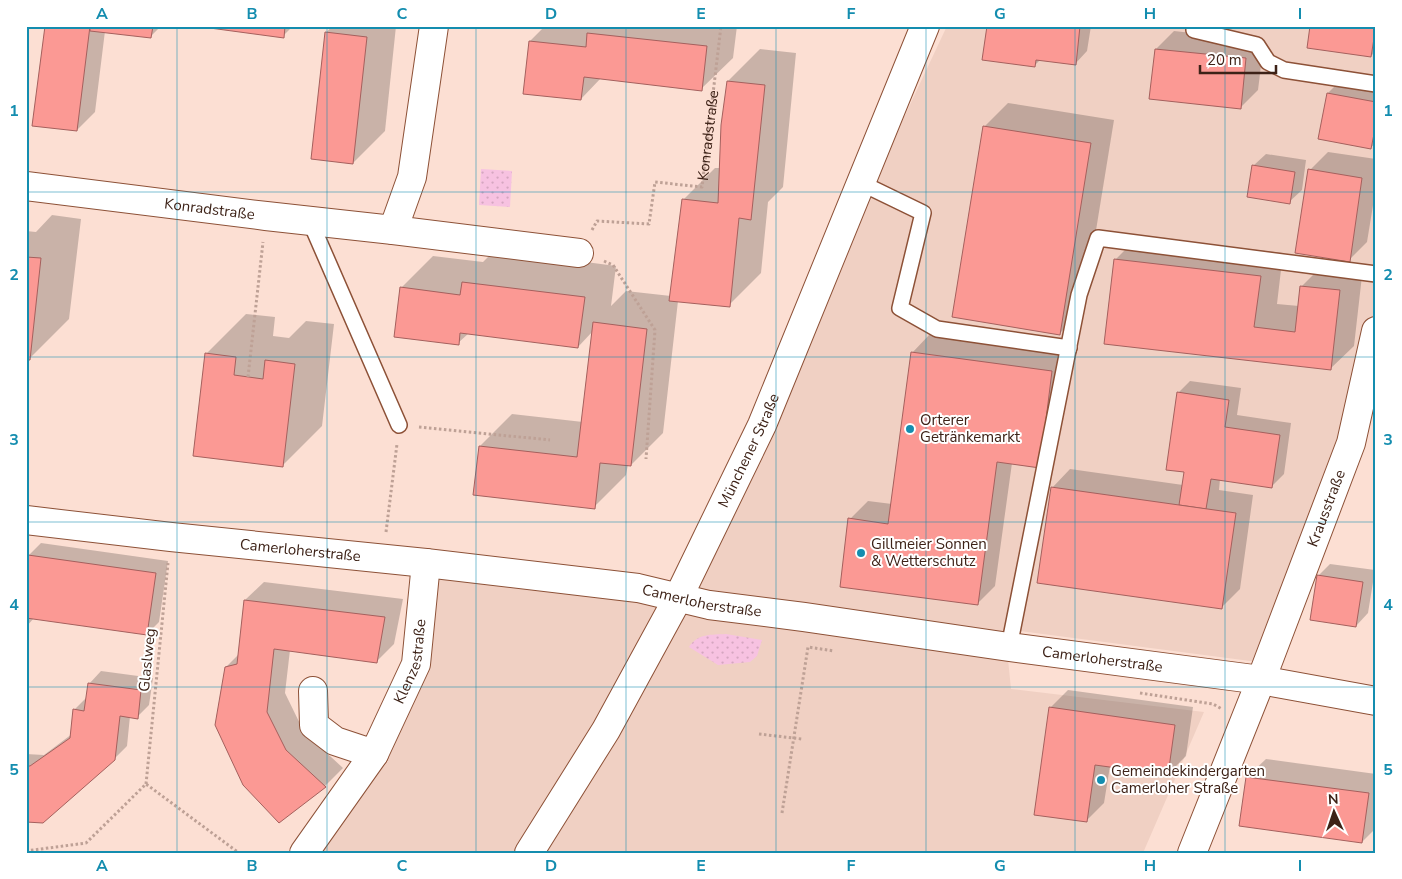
<svg xmlns="http://www.w3.org/2000/svg" width="1402" height="879" viewBox="0 0 1402 879" font-family="'Nunito Sans',sans-serif">
  <style>
    .built { fill: #f0d0c3 }
    .grass { fill: url(#grass-dots) }
    .shadow { fill: #0003 }
    .building { fill: #fb9994; stroke: #a5605d }
    .lines { fill: none; stroke-linecap: round; stroke-linejoin: round }
    .lane-casing { stroke: #8d5137; stroke-width: 18 }
    .street-casing { stroke: #8d5137; stroke-width: 30 }
    .secondary-casing { stroke: #8d5137; stroke-width: 30 }
    .path { stroke: #bea196; stroke-width: 3; stroke-dasharray: 2.5 2.5; stroke-linecap: butt }
    .lane { stroke: #fff; stroke-width: 15 }
    .street { stroke: #fff; stroke-width: 28 }
    .secondary { stroke: #fff; stroke-width: 28 }
    .grid { fill: none; stroke: #148daf; stroke-width: 1; stroke-opacity: 0.55 }
    .poi-dot { fill: #148daf; stroke: #fff; stroke-width: 2 }
    .labels { text-anchor: middle; dominant-baseline: central; stroke-width: 4; stroke-linejoin: round; paint-order: stroke }
    .street-label { font-size: 15px; fill: #3d2217; stroke: #fff }
    .poi-label { font-size: 15px; fill: #3d2217; stroke: #fff; text-anchor: start }
    .neatline { fill: none; stroke: #148daf; stroke-width: 2 }
    .grid-label { font-size: 16px; text-anchor: middle; font-weight: bold; fill: #148daf }
  </style>
  <defs>
    <pattern id="grass-dots" width="8" height="8" patternUnits="userSpaceOnUse" patternTransform="scale(1.25)"><rect width="8" height="8" fill="#f7c2e1"/><path d="M2 2h.1M6 6h.1" fill="none" stroke="#d5a6c0" stroke-width="1.8" stroke-linecap="round"/></pattern>
  </defs>
  <rect width="100%" height="100%" fill="#fcdfd3"/>
  <!-- built -->
  <polygon class="built" points="947,26 1376,26 1376,328 1351,443 1258,662 1005,629 1011,689 1204,712 1143,853 320,853 377,725 444,563 678,598"/>
  <!-- grass -->
  <g class="grass">
    <polygon points="481,169 512,171 510,207 479,205"/>
    <path d="M726 634 762 640 757 656 750 662 718 665 689 647C698 633 711 635 726 634Z"/>
  </g>
  <!-- shadow -->
  <g class="shadow">
    <polygon points="46,26 161,26 151,36 105,31 95,112 77,130"/>
    <polygon points="204,26 293,26 283,36"/>
    <polygon points="332,26 396,26 385,131 353,163 326,33"/>
    <polygon points="545,26 737,26 733,58 701,89 601,78 581,99 530,41"/>
    <polygon points="988,26 1091,26 1087,51 1075,64 1041,59 1035,65"/>
    <polygon points="1376,26 1376,51 1371,56"/>
    <polygon points="1174,31 1264,41 1258,90 1240,108 1156,49"/>
    <polygon points="760,49 796,53 783,187 768,202 761,273 729,305 678,301 663,433 631,465 628,464 626,475 594,507 480,446 512,414 583,422 593,331 578,347 469,333 458,343 401,288 433,256 483,262 495,250 616,266 611,306 626,291 671,296 683,200 715,168 720,168 728,81"/>
    <polygon points="1340,81 1376,88 1376,143 1370,148 1328,93"/>
    <polygon points="1008,103 1114,120 1083,310 1059,334 984,127"/>
    <polygon points="1328,152 1376,159 1376,187 1367,242 1349,260 1310,170"/>
    <polygon points="1266,154 1306,160 1302,190 1289,202 1253,166"/>
    <polygon points="52,215 81,219 69,319 29,359 26,359 26,231 36,232"/>
    <polygon points="1139,236 1283,253 1277,304 1299,306 1302,286 1325,263 1363,267 1354,346 1330,369 1115,260"/>
    <polygon points="246,314 275,317 273,336 289,338 306,321 334,324 322,426 282,466 206,354"/>
    <polygon points="930,334 1070,353 1057,448 1039,466 1012,463 995,586 977,604 850,519 868,501 892,504 912,353"/>
    <polygon points="1190,381 1241,388 1237,415 1291,423 1284,474 1272,486 1220,479 1219,490 1253,495 1240,589 1222,607 1052,488 1070,469 1183,485 1185,471 1178,393"/>
    <polygon points="41,543 168,561 159,622 147,634 34,618 26,627 26,567 29,555"/>
    <polygon points="1330,564 1375,570 1368,613 1356,626 1318,576"/>
    <polygon points="264,582 403,599 394,644 376,662 290,650 285,693 304,732 343,768 325,786 279,821 226,667 240,653 245,600"/>
    <polygon points="101,671 153,678 149,705 137,717 130,716 127,746 114,759 26,821 26,754 44,755 72,734 74,710 87,697 89,684"/>
    <polygon points="1068,690 1193,707 1186,756 1168,774 1110,766 1104,803 1086,821 1050,708"/>
    <polygon points="1266,759 1376,774 1376,828 1362,842 1241,825 1247,777"/>
  </g>
  <!-- building -->
  <g class="building">
    <polygon points="45,26 90,26 77,131 32,126"/>
    <polygon points="90,26 153,26 151,38 90,31"/>
    <polygon points="195,26 285,26 284,38"/>
    <polygon points="987,26 1080,26 1076,65 1036,60 1035,67 982,60"/>
    <polygon points="1310,26 1376,26 1371,57 1307,48"/>
    <polygon points="325,32 367,37 353,164 311,159"/>
    <polygon points="587,33 707,46 702,91 584,77 581,100 523,94 529,41 586,47"/>
    <polygon points="1155,49 1246,58 1241,109 1149,99"/>
    <polygon points="727,81 765,85 751,220 739,218 730,307 669,301 682,199 718,203 721,125"/>
    <polygon points="1327,93 1376,102 1376,124 1371,149 1318,139"/>
    <polygon points="983,126 1091,143 1060,335 952,317"/>
    <polygon points="1252,165 1295,172 1290,204 1247,197"/>
    <polygon points="1308,169 1362,178 1350,262 1295,253"/>
    <polygon points="26,257 41,258 30,360 26,360"/>
    <polygon points="1114,259 1261,276 1254,327 1295,332 1300,286 1340,290 1331,370 1104,344"/>
    <polygon points="462,282 585,297 578,348 460,333 459,345 394,337 400,287 460,295"/>
    <polygon points="593,322 647,329 631,466 600,463 595,509 473,495 479,446 577,457"/>
    <polygon points="911,352 1052,371 1040,468 997,462 978,605 840,587 848,518 888,524"/>
    <polygon points="205,353 236,357 234,375 263,379 265,360 295,364 283,467 193,456"/>
    <polygon points="1177,392 1229,400 1225,427 1280,435 1272,488 1211,479 1206,509 1179,505 1184,472 1166,470"/>
    <polygon points="1051,487 1236,513 1222,609 1037,583"/>
    <polygon points="28,555 156,573 147,635 26,618"/>
    <polygon points="1317,575 1363,582 1356,627 1310,620"/>
    <polygon points="244,600 385,617 377,663 274,649 267,712 286,750 326,787 279,823 243,785 215,725 225,667 237,664"/>
    <polygon points="88,683 141,690 138,719 120,716 115,760 43,823 26,822 26,766 30,766 70,738 73,709 84,711"/>
    <polygon points="1049,707 1175,725 1168,775 1095,765 1087,822 1034,815"/>
    <polygon points="1246,777 1369,793 1362,843 1239,826"/>
  </g>
  <g class="lines">
    <defs>
      <g id="lane">
        <polyline points="1194,30 1257,45 1268,62 1284,70 1376,84"/>
        <polyline points="861,183 923,213 900,308 937,329 1069,348"/>
        <polyline points="310,221 399,425"/>
        <polyline points="1009,647 1079,295 1098,238 1376,274"/>
      </g>
      <g id="street">
        <path id="s2" d="M26 186 266 216 393 230 412 177 434 26"/>
        <polyline points="393,230 579,253"/>
        <path id="s3" d="M26 520 171 537 426 563 638 588 709 605 804 617 1009 647 1261 680 1376 701"/>
        <path id="s4" d="M313 691 314 725 335 741 374 754 416 664 426 563"/>
        <polyline points="304,853 374,754"/>
        <path id="s5" d="M1192 853 1261 680 1351 443 1376 331"/>
      </g>
      <g id="secondary">
        <path id="s6" d="M529 853 606 730 678 598 762 425 925 26"/>
      </g>
    </defs>
    <!-- lane casing -->
    <use href="#lane" class="lane-casing"/>
    <!-- street casing -->
    <use href="#street" class="street-casing"/>
    <!-- secondary casing -->
    <use href="#secondary" class="secondary-casing"/>
    <!-- path -->
    <g class="path">
      <path id="s1" d="M592 230 597 221 649 224 655 182 702 187 721 26"/>
      <polyline points="604,261 613,265 655,330 646,459"/>
      <polyline points="248,377 263,242"/>
      <polyline points="419,427 550,440"/>
      <polyline points="386,532 397,444"/>
      <polyline points="1140,693 1213,704 1222,709"/>
      <polyline points="759,734 802,739"/>
      <polyline points="146,784 168,563"/>
      <polyline points="782,813 808,647 834,651"/>
      <polyline points="26,851 86,843 146,784 239,853"/>
    </g>
    <!-- lane -->
    <use href="#lane" class="lane"/>
    <!-- street -->
    <use href="#street" class="street"/>
    <!-- secondary -->
    <use href="#secondary" class="secondary"/>
  </g>
  <!-- grid -->
  <path class="grid" d="M177 26V853M327 26V853M476 26V853M626 26V853M776 26V853M926 26V853M1075 26V853M1225 26V853M26 192H1376M26 357H1376M26 522H1376M26 687H1376"/>
  <!-- markers -->
  <g class="poi-dot">
    <circle cx="910" cy="429" r="5"/>
    <circle cx="861" cy="553" r="5"/>
    <circle cx="1101" cy="780" r="5"/>
  </g>
  <g class="labels">
    <!-- street labels -->
    <g class="street-label">
      <text stroke="none"><textPath href="#s1" startOffset="204">Konradstraße</textPath></text>
      <text stroke="none"><textPath href="#s2" startOffset="185">Konradstraße</textPath></text>
      <text stroke="none"><textPath href="#s6" startOffset="459">Münchener Straße</textPath></text>
      <text stroke="none"><textPath href="#s5" startOffset="370">Krausstraße</textPath></text>
      <text stroke="none"><textPath href="#s3" startOffset="276">Camerloherstraße</textPath></text>
      <text stroke="none"><textPath href="#s3" startOffset="681">Camerloherstraße</textPath></text>
      <text stroke="none"><textPath href="#s3" startOffset="1086">Camerloherstraße</textPath></text>
      <text transform="translate(147 660) rotate(-84)">Glaslweg</text>
      <text stroke="none"><textPath href="#s4" startOffset="202">Klenzestraße</textPath></text>
    </g>
    <!-- poi labels -->
    <g class="poi-label">
      <text x="920" y="420">Orterer<tspan x="920" dy="17">Getränkemarkt</tspan></text>
      <text x="871" y="544">Gillmeier Sonnen<tspan x="871" dy="17">&amp; Wetterschutz</tspan></text>
      <text x="1111" y="771">Gemeindekindergarten<tspan x="1111" dy="17">Camerloher Straße</tspan></text>
    </g>
  </g>
  <!-- border -->
  <rect width="1402" height="879" fill="none" stroke="#ffffff" stroke-width="55"/>
  <!-- north arrow -->
  <g transform="translate(1334 812) rotate(357)" stroke="#ffffff" stroke-width="4" paint-order="stroke">
  <path d="M0-4L9 19L0 12L-9 19Z" fill="#3d2217"/>
  <text y="-8" font-size="14" font-weight="bold" text-anchor="middle" fill="#3d2217">N</text>
  </g>
  <!-- scale -->
  <path d="M1200 65v8h76v-8" fill="none" stroke="#3d2217" stroke-width="2.5"/>
  <text x="1207" y="65" font-size="15" fill="#3d2217" stroke="#ffffff" stroke-width="4" paint-order="stroke">20 m</text>
  <rect x="28" y="28" width="1346" height="824" class="neatline"/>
  <g class="grid-label">
    <text x="102" y="19">A</text>
    <text x="252" y="19">B</text>
    <text x="402" y="19">C</text>
    <text x="551" y="19">D</text>
    <text x="701" y="19">E</text>
    <text x="851" y="19">F</text>
    <text x="1000" y="19">G</text>
    <text x="1150" y="19">H</text>
    <text x="1300" y="19">I</text>
    <text x="14" y="116">1</text>
    <text x="1388" y="116">1</text>
    <text x="14" y="280">2</text>
    <text x="1388" y="280">2</text>
    <text x="14" y="445">3</text>
    <text x="1388" y="445">3</text>
    <text x="14" y="610">4</text>
    <text x="1388" y="610">4</text>
    <text x="14" y="775">5</text>
    <text x="1388" y="775">5</text>
    <text x="102" y="871">A</text>
    <text x="252" y="871">B</text>
    <text x="402" y="871">C</text>
    <text x="551" y="871">D</text>
    <text x="701" y="871">E</text>
    <text x="851" y="871">F</text>
    <text x="1000" y="871">G</text>
    <text x="1150" y="871">H</text>
    <text x="1300" y="871">I</text>
  </g>
</svg>
